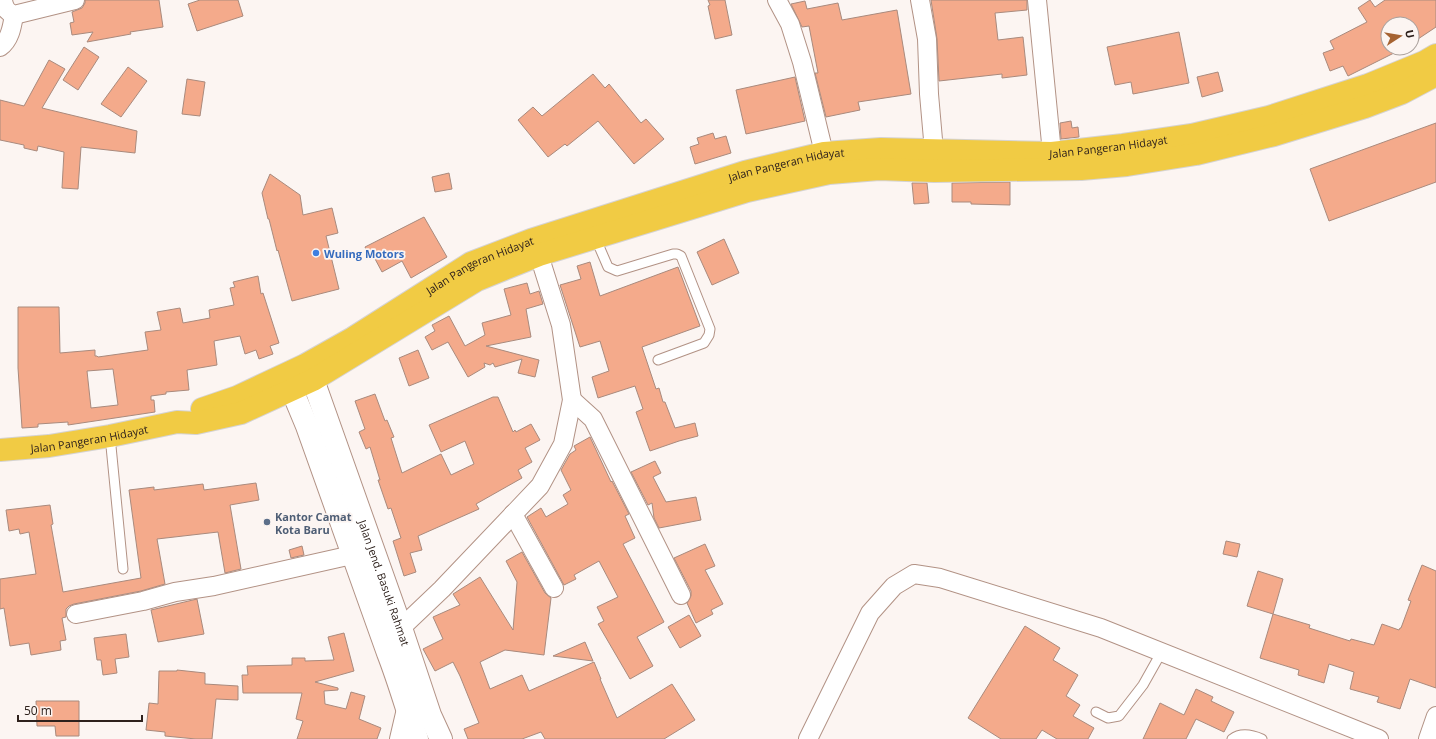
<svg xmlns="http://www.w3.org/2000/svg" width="1436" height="739" viewBox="0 0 1436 739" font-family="'Open Sans',sans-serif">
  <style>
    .building { fill: #f4aa8b; stroke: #a98a7d; fill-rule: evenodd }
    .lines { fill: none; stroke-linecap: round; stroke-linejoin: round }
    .lane-casing { stroke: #b29285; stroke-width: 11 }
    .street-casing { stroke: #b29285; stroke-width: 20 }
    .secondary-casing { stroke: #b29285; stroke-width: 24 }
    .highway-casing { stroke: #d5d3d2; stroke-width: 24 }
    .lane { stroke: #fff; stroke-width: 9 }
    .street { stroke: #fff; stroke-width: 18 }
    .secondary { stroke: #fff; stroke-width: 22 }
    .highway { stroke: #f1cb44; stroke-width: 22 }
    .shop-dot { fill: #3f7fe0; stroke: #fcf5f2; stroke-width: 1.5 }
    .service-dot { fill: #5c6f8a; stroke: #fcf5f2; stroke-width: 1.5 }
    .labels { text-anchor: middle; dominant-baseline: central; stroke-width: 3.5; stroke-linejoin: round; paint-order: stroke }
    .street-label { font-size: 11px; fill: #2e211c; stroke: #fcf5f2 }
    .shop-label { font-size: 11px; font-weight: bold; fill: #366cbe; stroke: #fcf5f2; text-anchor: start }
    .service-label { font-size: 11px; font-weight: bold; fill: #4e5e75; stroke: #fcf5f2; text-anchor: start }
  </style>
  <rect width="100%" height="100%" fill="#fcf5f2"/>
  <!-- building -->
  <g class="building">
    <polygon points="85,0 159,0 163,27 130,32 131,34 87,42 93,32 72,35 70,23 74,22 72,12 82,8 85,3"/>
    <polygon points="200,0 238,0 243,16 197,31 188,4"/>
    <polygon points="708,0 725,0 732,35 715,39 708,6 710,5"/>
    <polygon points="931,0 1027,0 1027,10 995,13 998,40 1023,37 1027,75 1002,78 1002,74 939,81 937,39"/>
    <polygon points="1370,0 1375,7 1385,0 1436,0 1436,27 1412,43 1412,24 1388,24 1388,48 1404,48 1348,76 1343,66 1330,71 1323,53 1334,49 1330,41 1367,22 1358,8"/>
    <polygon points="805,1 807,9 838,3 842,20 897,10 911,94 858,102 860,110 826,117 815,73 818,73 809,26 802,27 791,4"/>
    <polygon points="1179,32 1189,83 1133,94 1131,82 1115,85 1107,47"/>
    <polygon points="84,47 99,57 78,90 63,80"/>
    <polygon points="49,60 65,69 42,108 137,131 135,153 81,147 78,189 62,188 64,152 38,146 37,151 24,148 24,145 0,140 0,100 24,106"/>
    <polygon points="128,67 147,81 121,117 101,104"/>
    <polygon points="1218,72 1223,91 1202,97 1197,77"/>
    <polygon points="593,74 605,88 609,84 641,123 646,119 664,139 634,164 598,121 567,146 565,144 548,157 518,120 533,107 542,116"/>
    <polygon points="795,77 805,121 746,134 736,90"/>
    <polygon points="187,79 205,82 200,116 182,114"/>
    <polygon points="1071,121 1072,128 1078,127 1079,137 1061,139 1060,123"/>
    <polygon points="1436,123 1436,182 1329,221 1310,169"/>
    <polygon points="713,133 715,139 726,136 731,153 695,164 690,147 699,144 697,138"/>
    <polygon points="449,173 452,189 435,192 432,177"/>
    <polygon points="270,174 300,195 303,215 332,208 338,233 326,236 339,289 292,301 278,250 277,251 269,219 268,219 262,193"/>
    <polygon points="1010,182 1010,205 971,204 971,202 952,202 952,183"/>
    <polygon points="912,183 927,183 929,203 914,204"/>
    <polygon points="424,217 447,257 411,278 402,261 382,272 374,257 370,259 365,247"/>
    <polygon points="724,239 739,273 712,285 697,252"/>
    <polygon points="590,262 600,296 678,267 700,326 642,347 656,389 659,388 663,402 665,402 675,428 695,423 698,436 679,441 650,451 636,412 643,409 635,386 598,398 592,377 609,371 600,341 580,347 560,285 581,279 577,266"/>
    <path d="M258 276 261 294 263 293 279 343 270 346 273 354 259 359 256 350 245 354 240 336 214 341 217 365 187 370 189 390 166 392V394L151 396V400H154L155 412 68 425V422L38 424V427L22 428 18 368V307H59L60 353 95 350V356H97L98 357 148 350 145 332 161 330 157 312 180 308 183 323 210 318 209 310 234 305 230 288 235 287 233 282ZM113 369 118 405 91 408 87 371Z"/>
    <polygon points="527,283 530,294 539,291 543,304 526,309 531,337 486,346 539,360 535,377 518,373 522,359 495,367 493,363 490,365 484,363 485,367 468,377 448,342 432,350 425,337 435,331 432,325 449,316 465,346 485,335 482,323 511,315 504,289"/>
    <polygon points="418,350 429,378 409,386 399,358"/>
    <polygon points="375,394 385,421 387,420 394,437 391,438 402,473 441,454 451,475 474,464 465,441 441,452 429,425 493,397 498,397 513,432 515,430 516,432 531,424 540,440 525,448 532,462 518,470 522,478 476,504 479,509 418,536 422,550 410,553 416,572 404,576 393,541 401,538 391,508 388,509 378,480 380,480 370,447 366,449 359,432 365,429 355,401"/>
    <polygon points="590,437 611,482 612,481 629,514 625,516 635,538 623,544 664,622 637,637 653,666 630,679 598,624 604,621 597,607 618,597 599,561 574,575 576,579 564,585 527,517 541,508 546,517 568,504 563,495 571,490 561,470 570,454 576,450 574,446"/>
    <polygon points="655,461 661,473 653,477 666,502 696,497 701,520 659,528 654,518 652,503 648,505 631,472"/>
    <polygon points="256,483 259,500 230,505 241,569 225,573 218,532 157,539 165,584 141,591 74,604 69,606 66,609 66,617 62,618 66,640 60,641 61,650 31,655 29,643 10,646 4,608 0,609 0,579 36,574 29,532 20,534 19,529 9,531 6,510 50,505 53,524 51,525 63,592 141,578 129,490 154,487 154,490 203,484 204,490"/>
    <polygon points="1226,541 1240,544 1237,557 1223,554"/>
    <polygon points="705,544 715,566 705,570 723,604 711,610 713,614 696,623 687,603 691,596 691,591 674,558"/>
    <polygon points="302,546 304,555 291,558 289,550"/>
    <polygon points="522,552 545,593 551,598 544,655 505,650 480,662 490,689 522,675 529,691 594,662 601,679 600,679 617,718 672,684 695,720 664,739 545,739 541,732 522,739 468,739 464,729 479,723 460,676 453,662 435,671 423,649 443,639 433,617 460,605 453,594 480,577 513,630 517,582 506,561"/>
    <polygon points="1422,565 1436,571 1436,688 1410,679 1400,709 1377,702 1379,697 1350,689 1354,672 1329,664 1324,683 1298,675 1299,670 1260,658 1273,614 1310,625 1309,628 1350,641 1351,639 1374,645 1382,624 1399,630 1400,628 1401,628 1411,601 1408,600"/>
    <polygon points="1258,571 1283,579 1273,614 1247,606"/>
    <polygon points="197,599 204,634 158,642 151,610"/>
    <polygon points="689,615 701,636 680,648 668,627"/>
    <polygon points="1025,626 1060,648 1053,660 1078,675 1066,696 1080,705 1073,716 1094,728 1088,739 1057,739 1042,730 1036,739 1001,739 968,718"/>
    <polygon points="344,633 354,671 315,682 338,688 338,690 324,691 325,704 346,709 351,692 365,696 359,719 381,728 377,739 297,739 303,721 296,719 302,693 243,693 242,675 248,675 247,666 292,665 292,658 305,658 305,661 334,660 328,637"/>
    <polygon points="126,634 129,657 115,659 117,673 103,675 101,660 97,660 94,638"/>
    <polygon points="585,642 593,661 553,656"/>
    <polygon points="177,670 205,673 205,684 238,686 238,700 216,699 212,739 196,739 165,736 165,732 146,730 149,703 158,704 159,671 177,671"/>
    <polygon points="1196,689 1213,697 1211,701 1234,712 1224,732 1196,719 1186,739 1143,739 1160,703 1184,715"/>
    <polygon points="36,701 79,701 79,736 56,736 55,726 37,726"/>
  </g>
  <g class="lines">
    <defs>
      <g id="lane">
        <polyline points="595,237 608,267 617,271 673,254 677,254 681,256 710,329 709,335 704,343 658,360"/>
        <polyline points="110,436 123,569"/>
        <polyline points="1096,712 1108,718 1119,716 1143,685 1161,653"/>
        <path d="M1232 739C1241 732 1253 735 1262 739"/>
      </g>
      <g id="street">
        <path d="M3 0C4 8 7 12 14 15L75 0"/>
        <polyline points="777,0 790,24 802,62 824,153"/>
        <polyline points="920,0 927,39 929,94 934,151 934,164"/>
        <polyline points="1037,0 1052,153"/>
        <path d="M0 47C10 40 12 27 14 15"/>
        <polyline points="572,400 593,419 681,595"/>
        <polyline points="513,514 554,588"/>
        <polyline points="76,614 143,601 175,592 214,586 352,555"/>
        <polyline points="401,628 442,589 540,486 563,444 572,400 561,325 539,255"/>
        <polyline points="399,739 406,709"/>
        <polyline points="808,739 870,613 894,586 914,574 940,578 1101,628 1379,739"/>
        <polyline points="1428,739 1436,716"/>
      </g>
      <g id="secondary">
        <path id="s1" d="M313 380 401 628 430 715 441 739"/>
        <path d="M292 390 307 426C334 502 361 577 388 653 399 681 407 710 417 739"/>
      </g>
      <g id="highway">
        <path id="s2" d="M202 409 237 397 305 365 353 338 471 263 531 240 745 172 824 153 881 149 1052 153 1123 145 1192 135 1269 117 1368 85 1424 62 1436 55"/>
        <path id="s3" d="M0 450 49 446 110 436 177 422 196 423 241 413 313 380 477 280 539 255 747 191 829 173 879 169 934 171 1081 169 1127 165 1196 154 1274 135 1365 107 1402 93 1436 75"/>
      </g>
    </defs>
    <!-- lane casing -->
    <use href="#lane" class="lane-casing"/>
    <!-- street casing -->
    <use href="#street" class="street-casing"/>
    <!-- secondary casing -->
    <use href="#secondary" class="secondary-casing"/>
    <!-- highway casing -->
    <use href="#highway" class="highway-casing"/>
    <!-- lane -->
    <use href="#lane" class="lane"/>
    <!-- street -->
    <use href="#street" class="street"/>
    <!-- secondary -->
    <use href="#secondary" class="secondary"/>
    <!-- highway -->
    <use href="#highway" class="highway"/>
  </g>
  <!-- markers -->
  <circle class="shop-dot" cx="316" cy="253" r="4"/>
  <circle class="service-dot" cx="267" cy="522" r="4"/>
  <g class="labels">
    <!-- street labels -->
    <g class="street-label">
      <text stroke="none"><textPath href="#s2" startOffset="962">Jalan Pangeran Hidayat</textPath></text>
      <text stroke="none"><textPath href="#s2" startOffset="638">Jalan Pangeran Hidayat</textPath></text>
      <text stroke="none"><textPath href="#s2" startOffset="314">Jalan Pangeran Hidayat</textPath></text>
      <text stroke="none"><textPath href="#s3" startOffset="90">Jalan Pangeran Hidayat</textPath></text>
      <text stroke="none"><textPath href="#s1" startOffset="215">Jalan Jend. Basuki Rahmat</textPath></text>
    </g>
    <!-- shop labels -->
    <g class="shop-label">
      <text x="324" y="253">Wuling Motors</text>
    </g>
    <!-- service labels -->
    <g class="service-label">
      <text x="275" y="516">Kantor Camat<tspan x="275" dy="13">Kota Baru</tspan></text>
    </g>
  </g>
  <!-- north arrow -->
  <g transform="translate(1400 36) rotate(78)"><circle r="19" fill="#fcf5f2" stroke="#aaa09c"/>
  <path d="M0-3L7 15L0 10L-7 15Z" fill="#a66332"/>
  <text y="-6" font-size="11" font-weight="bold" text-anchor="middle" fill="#2e211c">U</text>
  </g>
  <!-- scale -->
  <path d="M18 715v6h124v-6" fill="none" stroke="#2e211c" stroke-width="2"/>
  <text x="24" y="715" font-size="12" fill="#2e211c" stroke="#fcf5f2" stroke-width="3" paint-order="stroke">50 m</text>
</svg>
